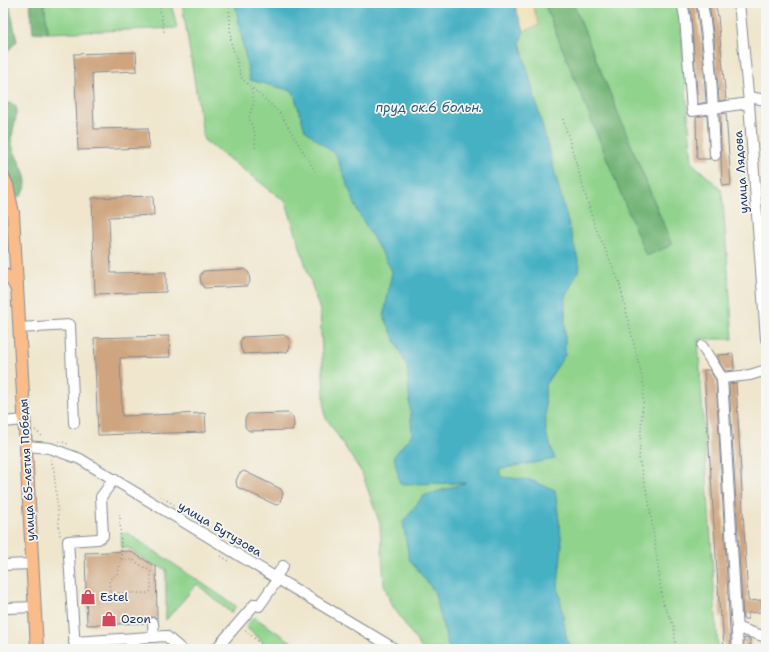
<svg xmlns="http://www.w3.org/2000/svg" width="769" height="652" viewBox="0 0 769 652" font-family="'Shantell Sans',sans-serif">
  <style>
    .green { fill: #90d38c; stroke: #568175 }
    .forest { fill: #74b578; stroke: #48726b }
    .sand { fill: #eeda9e; stroke: #84847e }
    .water { fill: #46b1c4; stroke: #307091 }
    .building { fill: #cea57f }
    .lines { fill: none; stroke-linecap: round; stroke-linejoin: round }
    .minor-casing { stroke: #858a96; stroke-width: 12 }
    .major-casing { stroke: #858a96; stroke-width: 14 }
    .path { stroke: #858a96; stroke-width: 1.5; stroke-dasharray: 1 3; stroke-linecap: butt }
    .minor { stroke: #fff; stroke-width: 10 }
    .major { stroke: #f9bc8a; stroke-width: 12 }
    .labels { text-anchor: middle; dominant-baseline: central; stroke-width: 3.5; stroke-linejoin: round; paint-order: stroke }
    .street-label { font-size: 12px; fill: #1b2f5e; stroke: #f6f6f2 }
    .poi-label { font-size: 12px; fill: #1b2f5e; stroke: #f6f6f2; text-anchor: start }
    .water-label { font-size: 13px; font-style: italic; fill: #2a5c82; stroke: #f6f6f2 }
  </style>
  <rect width="100%" height="100%" fill="#f6f6f2"/>
  <filter id="ink" filterUnits="userSpaceOnUse"><feTurbulence type="fractalNoise" baseFrequency=".025" numOctaves="2"/><feDisplacementMap in="SourceGraphic" scale="8" xChannelSelector="R" yChannelSelector="G"/><feConvolveMatrix kernelMatrix="1 2 1 2 8 2 1 2 1" color-interpolation-filters="sRGB"/></filter>
  <filter id="wash" filterUnits="userSpaceOnUse"><feTurbulence type="fractalNoise" baseFrequency=".012" numOctaves="4" result="noise"/><feDisplacementMap in="SourceGraphic" scale="16" xChannelSelector="R" yChannelSelector="G"/><feGaussianBlur stdDeviation="0.9" result="paint"/><feColorMatrix in="noise" values="0 0 0 0 0 0 0 0 0 0 0 0 0 0 0 0 0 1.4 0 .05"/><feComposite in="paint" operator="in"/></filter>
  <g filter="url(#wash)">
    <rect width="100%" height="100%" fill="#efe6cd"/>
    <!-- green -->
    <g class="green">
      <polygon points="44,3 171,3 177,28 48,33"/>
      <polygon points="182,3 677,3 680,17 692,163 721,189 723,202 733,339 698,339 718,649 422,649 390,602 384,584 380,524 362,473 325,416 320,311 286,202 204,140"/>
      <polygon points="126,532 236,606 231,613 197,584 166,620 166,569 152,564 128,548 122,548 121,534"/>
      <polygon points="254,617 302,649 271,649 247,628 247,625"/>
    </g>
    <!-- forest -->
    <g class="forest">
      <polygon points="3,3 9,3 17,41 4,55"/>
      <polygon points="30,3 44,3 48,33 33,32"/>
      <polygon points="544,3 573,3 672,245 646,256"/>
      <path d="M10 103 15 105 17 110C16 121 11 133 12 144 15 160 35 180 21 196L17 197 14 195 9 174 3 164V104Z"/>
    </g>
    <!-- sand -->
    <polygon class="sand" points="513,3 532,3 539,25 524,31"/>
    <!-- water -->
    <polygon class="water" points="235,3 513,3 514,4 524,31 520,42 580,267 565,298 565,355 545,385 546,433 555,459 499,469 502,477 530,480 555,490 562,544 558,585 567,640 572,649 449,649 434,591 409,559 403,522 423,496 465,483 400,484 394,456 412,434 407,367 384,316 392,271 358,212 336,155 305,130 293,91 250,80"/>
    <g id="blocks">
      <!-- building -->
      <g class="building">
        <polygon points="689,3 696,3 703,60 706,102 698,104 691,17"/>
        <polygon points="709,3 715,3 718,17 726,100 719,101 714,40"/>
        <polygon points="136,52 137,71 92,73 94,129 148,128 149,148 78,150 74,54"/>
        <polygon points="726,113 731,185 722,186 720,114"/>
        <polygon points="707,115 710,159 697,159 696,117"/>
        <polygon points="153,196 154,215 109,217 111,273 166,272 166,292 95,294 92,198"/>
        <polygon points="244,269 249,273 250,282 247,286 204,288 201,283 200,276 203,271"/>
        <polygon points="284,335 289,339 290,347 287,352 244,354 241,349 240,342 243,337"/>
        <polygon points="169,336 170,357 120,358 122,416 205,413 206,432 98,435 94,338"/>
        <polygon points="733,354 734,370 725,371 718,359 718,355"/>
        <polygon points="704,370 709,370 716,380 731,649 724,649 722,616 720,617"/>
        <polygon points="736,383 748,601 761,600 762,612 748,613 748,619 743,619 729,384"/>
        <polygon points="289,413 293,417 294,425 292,430 249,431 245,427 245,419 248,414"/>
        <polygon points="244,471 281,489 283,494 279,504 276,505 237,487 236,481 239,474"/>
        <polygon points="130,551 156,567 157,618 153,617 150,617 147,623 87,625 85,553"/>
        <polygon points="744,638 750,639 751,649 744,649"/>
      </g>
    </g>
  </g>
  <g filter="url(#ink)">
    <use href="#blocks" fill-opacity="0" stroke="#858a96" stroke-width="1"/>
    <g class="lines">
      <defs>
        <g id="minor">
          <polyline points="682,3 685,17 692,111 749,103"/>
          <path d="M702 3C711 53 713 105 715 155"/>
          <polyline points="739,3 749,103 766,339"/>
          <polyline points="749,97 766,100"/>
          <polyline points="19,328 70,325 74,423"/>
          <polyline points="702,346 722,378"/>
          <polyline points="3,422 25,420"/>
          <polyline points="26,446 50,448 80,459 278,579 395,649"/>
          <polyline points="3,565 32,564"/>
          <polyline points="275,578 283,566"/>
          <polyline points="259,606 278,579"/>
          <polyline points="8,608 35,607"/>
          <polyline points="153,623 154,637"/>
          <polyline points="738,628 766,637"/>
          <polyline points="127,639 139,649"/>
          <polyline points="74,642 166,636 181,649"/>
          <polyline points="75,649 68,541 98,539 103,536 101,497 114,479"/>
          <polyline points="216,649 255,604"/>
          <polyline points="738,649 722,378 750,375 766,370"/>
        </g>
        <g id="major">
          <polyline points="3,177 7,185 13,213 37,649"/>
          <path d="M3 274C11 278 14 282 17 290"/>
        </g>
      </defs>
      <!-- minor casing -->
      <use href="#minor" class="minor-casing"/>
      <!-- major casing -->
      <use href="#major" class="major-casing"/>
      <!-- path -->
      <g class="path">
        <polyline points="159,3 164,32"/>
        <polyline points="229,3 231,42 242,79 279,112 315,171"/>
        <polyline points="766,3 766,7"/>
        <polyline points="251,89 254,102 249,117 255,134 255,149"/>
        <polyline points="563,119 594,224 619,281 644,386 639,460 649,502 663,603 674,626 676,649"/>
        <polyline points="35,430 44,438"/>
        <polyline points="59,441 68,444"/>
        <polyline points="51,459 54,470 60,536"/>
        <polyline points="160,496 184,511"/>
        <polyline points="120,514 121,560 118,573 109,580 110,593 147,593 151,591 151,573 150,571 133,560 121,560"/>
        <polyline points="221,556 231,562"/>
        <polyline points="245,630 266,649"/>
      </g>
      <!-- minor -->
      <use href="#minor" class="minor"/>
      <!-- major -->
      <use href="#major" class="major"/>
    </g>
  </g>
  <!-- icons -->
  <defs>
    <symbol id="shop-bare" viewBox="-9 -9 18 18"><path d="M-5-2.5h2.3a2.7 3.5 0 0 1 5.4 0H5L5.5 6h-11ZM-1.5-2.5h3a1.5 2.3 0 0 0-3 0Z" fill="#d1495b" stroke="#f6f6f2" stroke-width="2.5" paint-order="stroke"/></symbol>
  </defs>
  <g fill-rule="evenodd">
    <use href="#shop-bare" x="77" y="586" width="22" height="22"/>
    <use href="#shop-bare" x="98" y="608" width="22" height="22"/>
  </g>
  <g class="labels">
    <!-- street labels -->
    <g class="street-label">
      <text transform="translate(741 172) rotate(-94)">улица Лядова</text>
      <text transform="translate(27 470) rotate(-93)">улица 65-летия Победы</text>
      <text transform="translate(220 529) rotate(31)">улица Бутузова</text>
    </g>
    <!-- poi labels -->
    <g class="poi-label">
      <text x="100" y="597">Estel</text>
      <text x="121" y="619">Ozon</text>
    </g>
    <!-- water labels -->
    <g class="water-label">
      <text x="429" y="107">пруд ок.6 больн.</text>
    </g>
  </g>
  <!-- margin -->
  <rect width="769" height="652" fill="none" stroke="#f6f6f2" stroke-width="16"/>
</svg>
